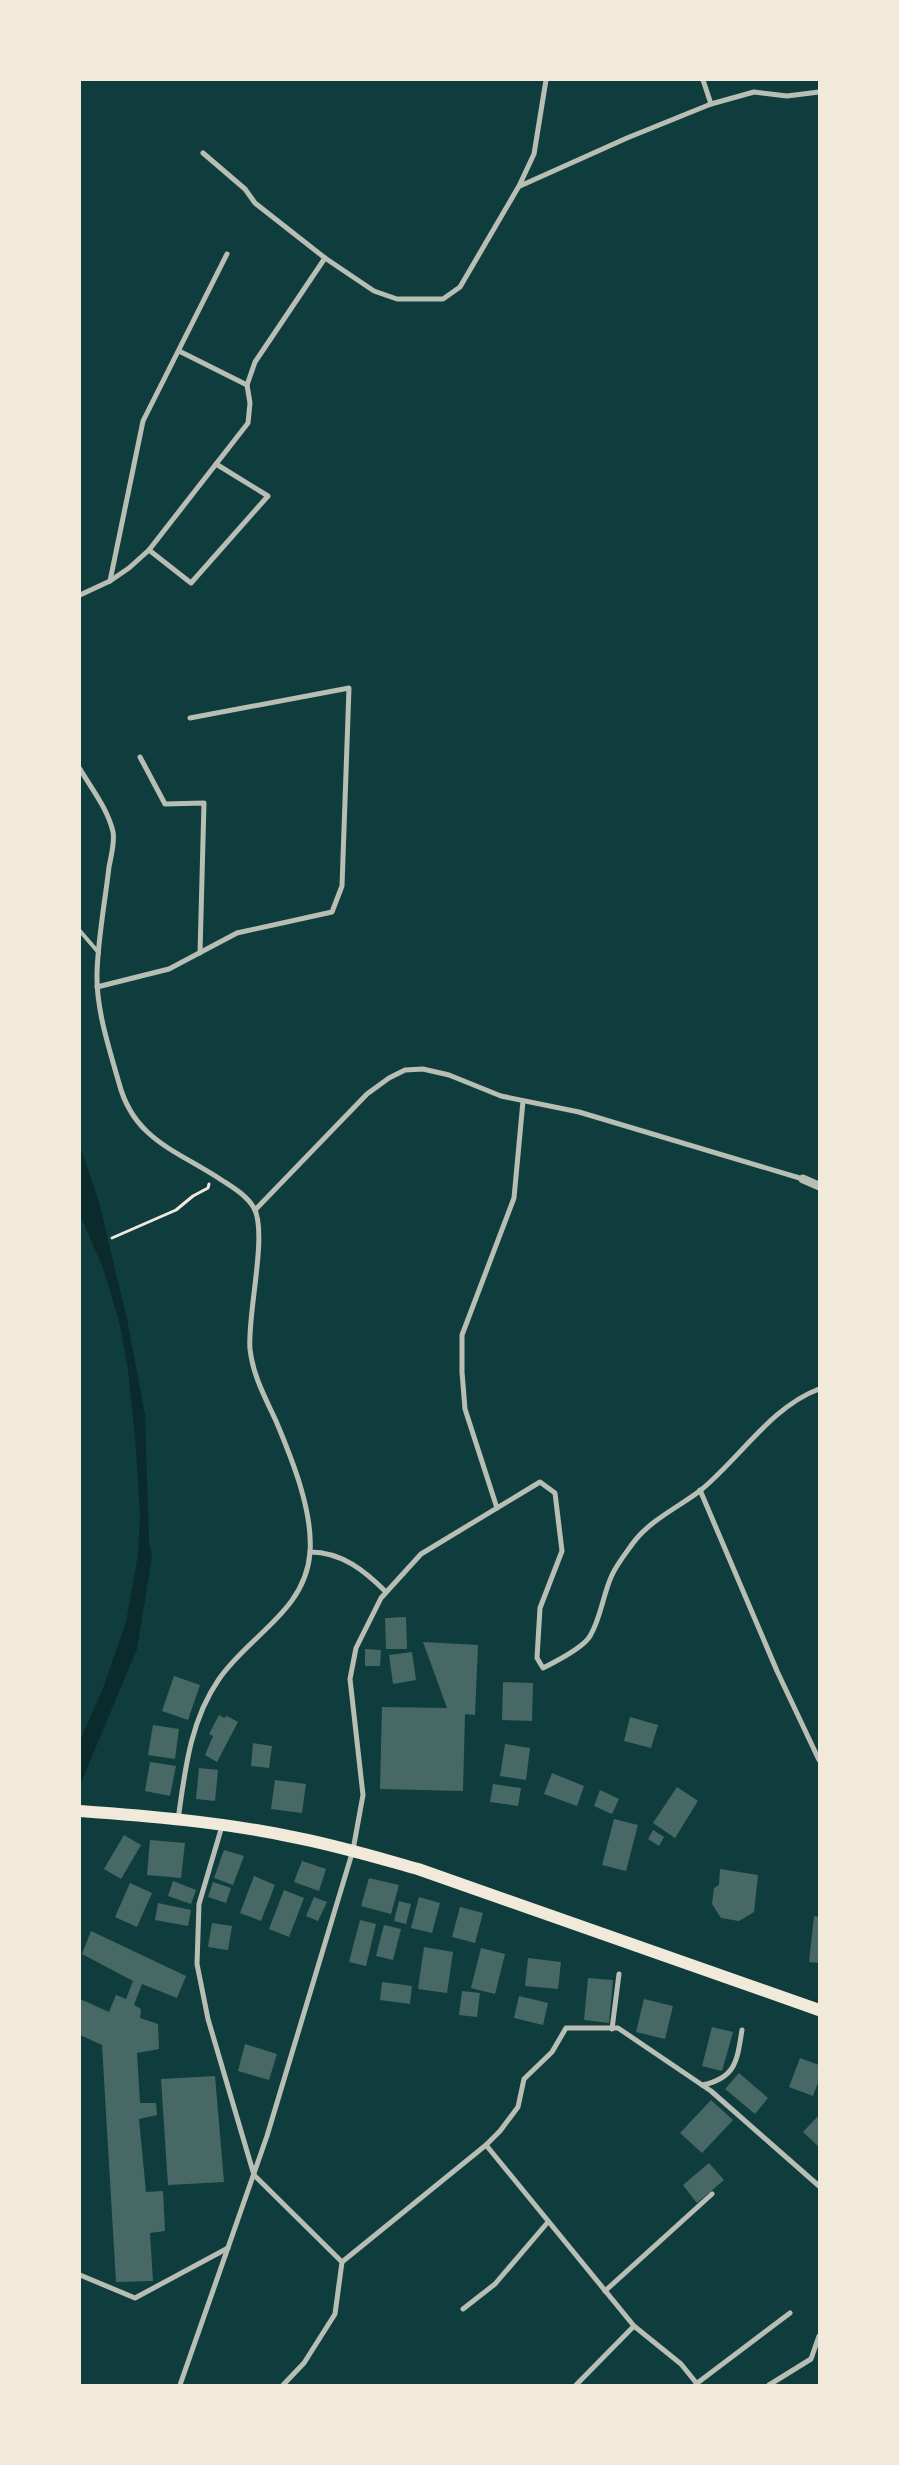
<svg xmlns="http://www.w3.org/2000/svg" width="899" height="2465" viewBox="0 0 899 2465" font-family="Karla,sans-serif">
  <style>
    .water { fill: #0a2a2b }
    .building { fill: #486865 }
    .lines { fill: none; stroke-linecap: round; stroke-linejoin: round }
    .path { stroke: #f1e9da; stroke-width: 3 }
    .service { stroke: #b8beb3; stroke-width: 4 }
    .minor { stroke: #b8beb3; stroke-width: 5 }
    .tertiary { stroke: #b8beb3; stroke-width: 9 }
    .trunk { stroke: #f1e9da; stroke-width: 12 }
  </style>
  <rect width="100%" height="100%" fill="#0f3d3e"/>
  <!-- water -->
  <polygon class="water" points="80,1146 99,1202 127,1319 145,1414 149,1541 152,1557 137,1649 80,1785 80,1740 103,1688 126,1622 138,1555 140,1518 136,1448 128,1369 119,1321 103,1268 80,1215"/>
  <!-- building -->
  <g class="building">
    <polygon points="406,1617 407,1649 386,1649 385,1618"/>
    <polygon points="423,1642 478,1645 475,1715 465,1714 463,1791 380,1789 382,1707 447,1708"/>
    <polygon points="365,1649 381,1650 380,1666 365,1666"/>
    <polygon points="412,1652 416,1680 393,1684 389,1655"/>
    <polygon points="174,1676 200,1685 188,1720 162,1711"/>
    <polygon points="503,1682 533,1683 532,1721 502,1720"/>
    <polygon points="219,1715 224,1718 227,1716 238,1722 217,1762 205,1755 213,1736 209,1734"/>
    <polygon points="630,1717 658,1725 651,1748 624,1741"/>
    <polygon points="153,1725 179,1729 175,1759 148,1755"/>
    <polygon points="253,1743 272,1746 269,1768 251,1766"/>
    <polygon points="505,1744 530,1748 526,1780 500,1776"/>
    <polygon points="150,1762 176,1766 170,1796 145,1791"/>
    <polygon points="199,1768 218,1770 215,1801 196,1799"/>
    <polygon points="552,1773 584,1786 577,1806 544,1794"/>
    <polygon points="275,1780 306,1784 302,1813 271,1809"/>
    <polygon points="493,1784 521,1788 518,1806 490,1802"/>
    <polygon points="677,1787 698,1801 675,1838 653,1823"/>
    <polygon points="600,1790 619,1799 612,1814 594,1806"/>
    <polygon points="614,1819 638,1825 626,1871 602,1865"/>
    <polygon points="653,1830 664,1837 659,1846 648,1839"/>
    <polygon points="124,1835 141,1845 121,1879 104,1869"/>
    <polygon points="150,1840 185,1843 181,1878 147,1875"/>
    <polygon points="224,1850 244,1856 233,1885 214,1878"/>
    <polygon points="302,1861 326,1869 319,1891 294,1882"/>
    <polygon points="720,1869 758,1875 754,1912 739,1921 721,1918 712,1904 714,1888 719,1885"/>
    <polygon points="254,1876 275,1885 261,1921 240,1913"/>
    <polygon points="369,1878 399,1885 391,1914 361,1906"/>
    <polygon points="173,1881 196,1890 191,1904 168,1896"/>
    <polygon points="213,1882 231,1888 226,1903 208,1897"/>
    <polygon points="130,1883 152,1893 137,1927 115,1917"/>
    <polygon points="284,1890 304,1898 289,1937 269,1929"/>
    <polygon points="314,1897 327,1902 318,1921 306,1916"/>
    <polygon points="419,1897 440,1903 432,1933 411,1928"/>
    <polygon points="399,1901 411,1904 406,1924 394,1921"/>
    <polygon points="158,1903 191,1910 188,1926 155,1920"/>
    <polygon points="460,1907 483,1913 475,1943 452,1937"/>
    <polygon points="814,1916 819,1917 819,1963 809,1962"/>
    <polygon points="360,1920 376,1924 366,1966 349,1962"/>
    <polygon points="212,1923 232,1926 228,1950 208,1947"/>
    <polygon points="384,1925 401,1929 393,1960 376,1956"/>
    <polygon points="91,1931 186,1976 177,1998 142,1984 134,2005 141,2009 140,2018 158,2024 159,2049 137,2053 140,2103 156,2103 157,2115 139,2119 146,2192 163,2191 165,2231 150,2233 153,2281 116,2282 102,2045 80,2035 80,1999 109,2012 116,1995 126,1999 133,1981 82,1954"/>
    <polygon points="424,1947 453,1952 447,1993 418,1989"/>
    <polygon points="481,1948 505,1954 495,1994 471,1988"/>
    <polygon points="528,1958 561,1962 558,1989 525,1986"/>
    <polygon points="588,1978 613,1980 609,2023 584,2020"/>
    <polygon points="382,1982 412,1986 410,2004 380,2000"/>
    <polygon points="462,1991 480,1993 477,2017 459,2015"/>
    <polygon points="519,1996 548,2003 543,2025 514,2018"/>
    <polygon points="644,1999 673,2006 665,2039 636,2032"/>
    <polygon points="712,2027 733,2032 722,2071 702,2066"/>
    <polygon points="245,2044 277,2054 269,2080 238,2071"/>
    <polygon points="800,2058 819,2065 819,2080 813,2096 789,2087"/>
    <polygon points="739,2073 768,2098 755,2114 725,2089"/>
    <polygon points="215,2076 224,2182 168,2185 161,2079"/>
    <polygon points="711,2100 733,2120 702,2153 680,2133"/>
    <polygon points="819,2115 819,2147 803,2132"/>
    <polygon points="709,2163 724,2180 697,2203 683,2185"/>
  </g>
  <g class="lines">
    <!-- path -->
    <polyline class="path" points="112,1238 176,1210 193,1196 208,1188 209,1184"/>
    <!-- service -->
    <polyline class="service" points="80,931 99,953"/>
    <!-- minor -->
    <g class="minor">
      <polyline points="703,80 711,104"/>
      <polyline points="520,186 627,138 711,104 754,92 787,96 819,92"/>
      <polyline points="325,258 374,291 397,299 443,299 460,287 519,186 534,154 546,80"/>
      <polyline points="179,351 247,385"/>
      <polyline points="149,550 191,583 268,496 216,464"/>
      <polyline points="110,581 143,421 227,254"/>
      <polyline points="80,595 110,581 129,568 149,550 248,423 250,403 247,385 255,362 325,258 255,203 245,189 203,153"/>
      <polyline points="140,757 165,804 204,803 200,953"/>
      <path d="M80 769C91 788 108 809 113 832 115 842 111 856 109 867 105 902 98 938 97 973 96 1009 109 1048 119 1083 134 1141 179 1151 223 1181 234 1188 247 1196 254 1208 268 1234 247 1315 250 1349 253 1376 265 1397 276 1421 292 1459 313 1511 310 1552 306 1611 249 1635 219 1679 190 1721 185 1770 178 1820"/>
      <polyline points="97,987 169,969 237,933 332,912 342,886 349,688 190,718"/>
      <polyline points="255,1210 367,1094 389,1078 405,1070 423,1069 449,1075 501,1096 579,1112 803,1179"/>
      <polyline points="700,1490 777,1671 819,1760"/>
      <polyline points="497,1508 465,1409 462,1372 462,1335 514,1198 523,1101"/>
      <path d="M310 1552C342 1552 365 1571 386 1592"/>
      <polyline points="222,1826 199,1904 197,1964 208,2019 254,2175 342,2262 335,2314 304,2363 283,2385"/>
      <polyline points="612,2029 619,1974"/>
      <path d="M702 2085C736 2078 737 2061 742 2030"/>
      <polyline points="486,2145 500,2131 518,2107 524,2079 552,2052 566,2028 618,2028 711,2091 819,2186"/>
      <polyline points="342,2262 486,2145 634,2326 576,2385"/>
      <polyline points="80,2275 135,2298 228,2248"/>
      <polyline points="605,2291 712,2194"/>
      <polyline points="463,2309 495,2284 548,2222"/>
      <polyline points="634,2326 681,2364 698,2385"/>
      <polyline points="696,2384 790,2313"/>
      <path d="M180 2385 267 2136 353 1850 363 1795 350 1679 356 1648 381 1598 421 1554 540 1482 555 1493 562 1551 540 1608 537 1658 543 1668C555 1662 584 1647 590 1636 601 1618 603 1594 612 1575 617 1564 626 1553 633 1543 650 1520 679 1507 701 1490 740 1458 771 1407 819 1389"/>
      <polyline points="769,2385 811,2359 819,2336"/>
    </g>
    <!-- tertiary -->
    <polyline class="tertiary" points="803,1179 819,1186"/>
    <!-- trunk -->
    <path class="trunk" d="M80 1811C149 1816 220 1822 288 1836 332 1844 375 1857 418 1869L819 2010"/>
  </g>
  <!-- border -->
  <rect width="899" height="2465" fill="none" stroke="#f1e9da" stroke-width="162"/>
</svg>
